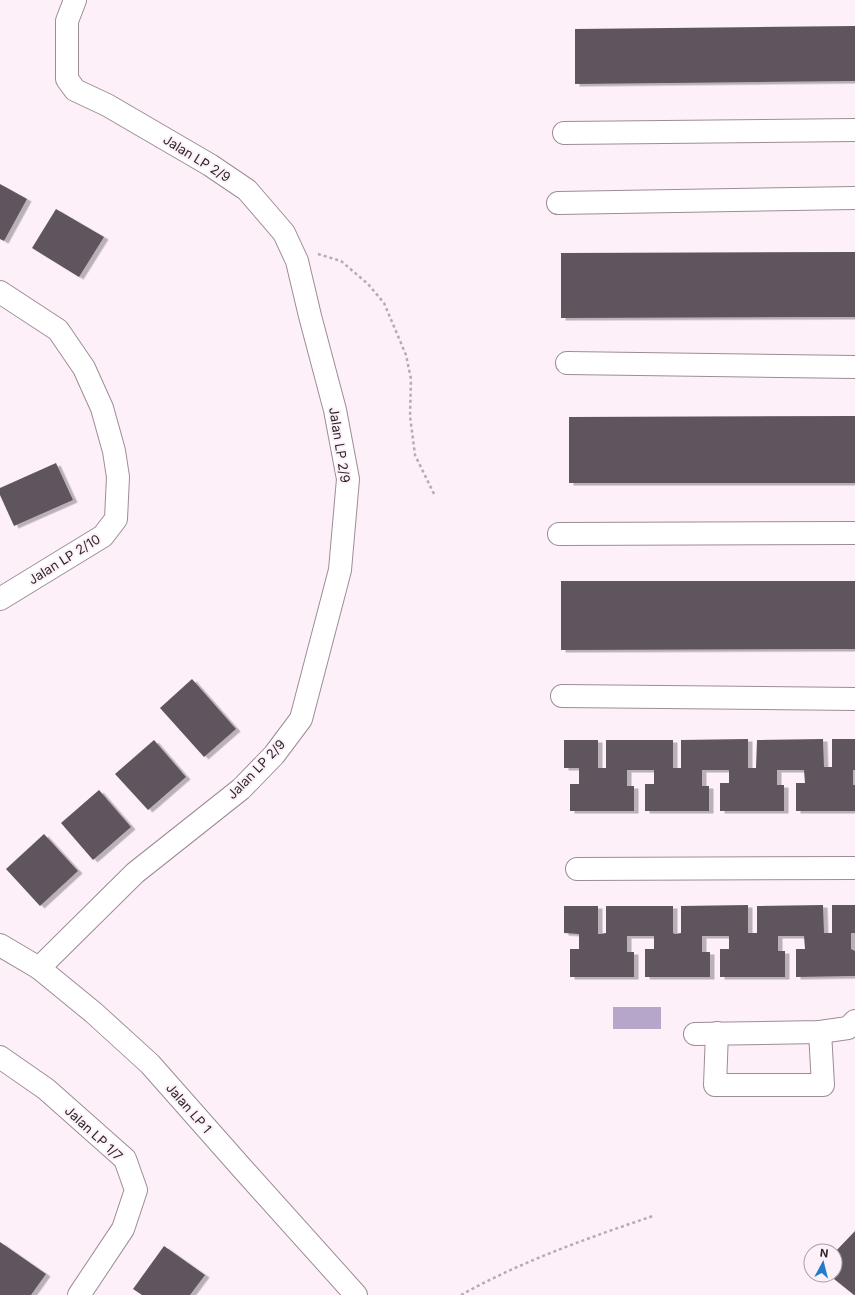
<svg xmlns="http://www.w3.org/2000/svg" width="855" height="1295" viewBox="0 0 855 1295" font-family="Inter,sans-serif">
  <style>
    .water { fill: #b5a6ca }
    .building { fill: #5e545f; filter: url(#shadow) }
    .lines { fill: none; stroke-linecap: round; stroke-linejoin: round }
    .minor-casing { stroke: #9c8c96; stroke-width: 24 }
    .path { stroke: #b6abb2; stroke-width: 2.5; stroke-dasharray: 3 3; stroke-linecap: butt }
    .minor { stroke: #fff; stroke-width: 22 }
    .labels { text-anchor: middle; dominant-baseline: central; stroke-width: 4; stroke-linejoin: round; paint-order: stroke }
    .street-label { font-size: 13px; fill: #2c262a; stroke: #fef0f9 }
  </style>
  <defs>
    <filter id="shadow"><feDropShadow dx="4.5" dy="2.5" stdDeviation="0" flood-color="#0004"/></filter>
  </defs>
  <rect width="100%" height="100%" fill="#fef0f9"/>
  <!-- water -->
  <rect class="water" x="613" y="1007" width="48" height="22"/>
  <!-- building -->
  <g class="building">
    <polygon points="855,26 855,81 575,84 575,29"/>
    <polygon points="0,184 27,199 4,241 0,239"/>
    <polygon points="56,209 104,237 79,277 32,248"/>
    <polygon points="855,252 855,317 561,318 561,253"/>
    <polygon points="855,416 855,483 569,483 569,417"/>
    <polygon points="56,463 73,500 14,526 0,495 0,488"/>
    <polygon points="561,581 855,581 855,649 561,650"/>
    <polygon points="192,679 236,729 204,757 160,708"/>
    <polygon points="748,739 748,768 756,768 757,740 823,739 824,767 832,767 832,739 855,739 855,770 853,770 853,785 855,785 855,811 796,811 796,783 805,783 804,770 777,770 777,785 784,785 784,811 720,811 720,783 729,783 729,770 702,770 702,786 709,786 709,811 645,811 645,784 654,784 654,770 627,770 627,786 634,786 634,811 570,811 570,784 579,784 579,768 564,768 564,740 598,740 598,768 606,768 606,740 673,740 673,768 681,768 681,740"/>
    <polygon points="154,740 186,777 148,810 115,774"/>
    <polygon points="99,790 131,827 93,860 61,823"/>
    <polygon points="44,834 78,871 40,906 6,869"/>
    <polygon points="748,905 748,933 757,933 757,906 823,905 824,933 832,933 832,905 855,905 855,933 851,933 851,949 855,951 855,976 796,977 796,949 805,949 804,936 778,936 778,951 785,951 785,977 720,977 720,949 729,949 729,936 702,936 702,952 710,952 710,977 645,977 645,949 654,949 654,936 627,936 627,952 634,952 634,977 570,977 570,949 579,949 579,934 564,933 564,906 598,906 598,934 600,934 606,933 606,906 673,906 673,933 675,934 681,933 681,906"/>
    <polygon points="855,1231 855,1295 854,1295 829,1275 835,1275 835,1252"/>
    <polygon points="0,1242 46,1274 31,1295 0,1295"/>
    <polygon points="164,1246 205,1275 190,1295 142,1295 133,1289"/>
  </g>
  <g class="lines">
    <defs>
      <g id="minor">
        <polyline points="564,133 855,130"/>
        <polyline points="558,203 855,198"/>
        <polyline points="0,292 58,330 84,368 102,408 114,451 118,477 116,519 103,536 0,599"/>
        <polyline points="567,363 855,367"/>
        <polyline points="559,534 855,533"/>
        <polyline points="562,696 855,699"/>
        <polyline points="577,869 855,868"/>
        <polyline points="0,945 39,968 94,1013 150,1064 241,1167 356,1295"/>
        <polyline points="39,968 135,873 241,789 274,755 301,719 340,570 348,479 335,410 310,316 297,261 284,233 247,190 210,165 107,105 75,90 67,79 67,21 75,0"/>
        <polyline points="717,1033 715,1085 823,1085 820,1032"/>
        <polyline points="695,1034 820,1032 848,1028 855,1021"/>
        <polyline points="0,1057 46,1089 125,1159 136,1190 123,1229 79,1295"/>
      </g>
    </defs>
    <!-- minor casing -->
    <use href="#minor" class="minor-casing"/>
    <!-- path -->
    <g class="path">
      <polyline points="318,254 341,261 368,284 384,303 406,355 411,379 410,416 415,455 434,494"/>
      <path d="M461 1295C522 1261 588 1238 653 1216"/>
    </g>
    <!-- minor -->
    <use href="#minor" class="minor"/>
  </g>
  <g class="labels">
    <!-- street labels -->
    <g class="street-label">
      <text transform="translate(197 158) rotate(32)">Jalan LP 2/9</text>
      <text transform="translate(340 445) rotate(81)">Jalan LP 2/9</text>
      <text transform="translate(64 559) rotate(-32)">Jalan LP 2/10</text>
      <text transform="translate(256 769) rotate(-46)">Jalan LP 2/9</text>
      <text transform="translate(189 1108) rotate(49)">Jalan LP 1</text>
      <text transform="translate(94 1133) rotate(43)">Jalan LP 1/7</text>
    </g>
  </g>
  <!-- north arrow -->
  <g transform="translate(823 1263) rotate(7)"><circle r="19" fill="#fef0f9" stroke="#aa9fa6"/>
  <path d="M0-3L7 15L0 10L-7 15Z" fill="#217cc9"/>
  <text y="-6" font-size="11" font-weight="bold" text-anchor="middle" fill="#2c262a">N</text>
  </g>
</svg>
